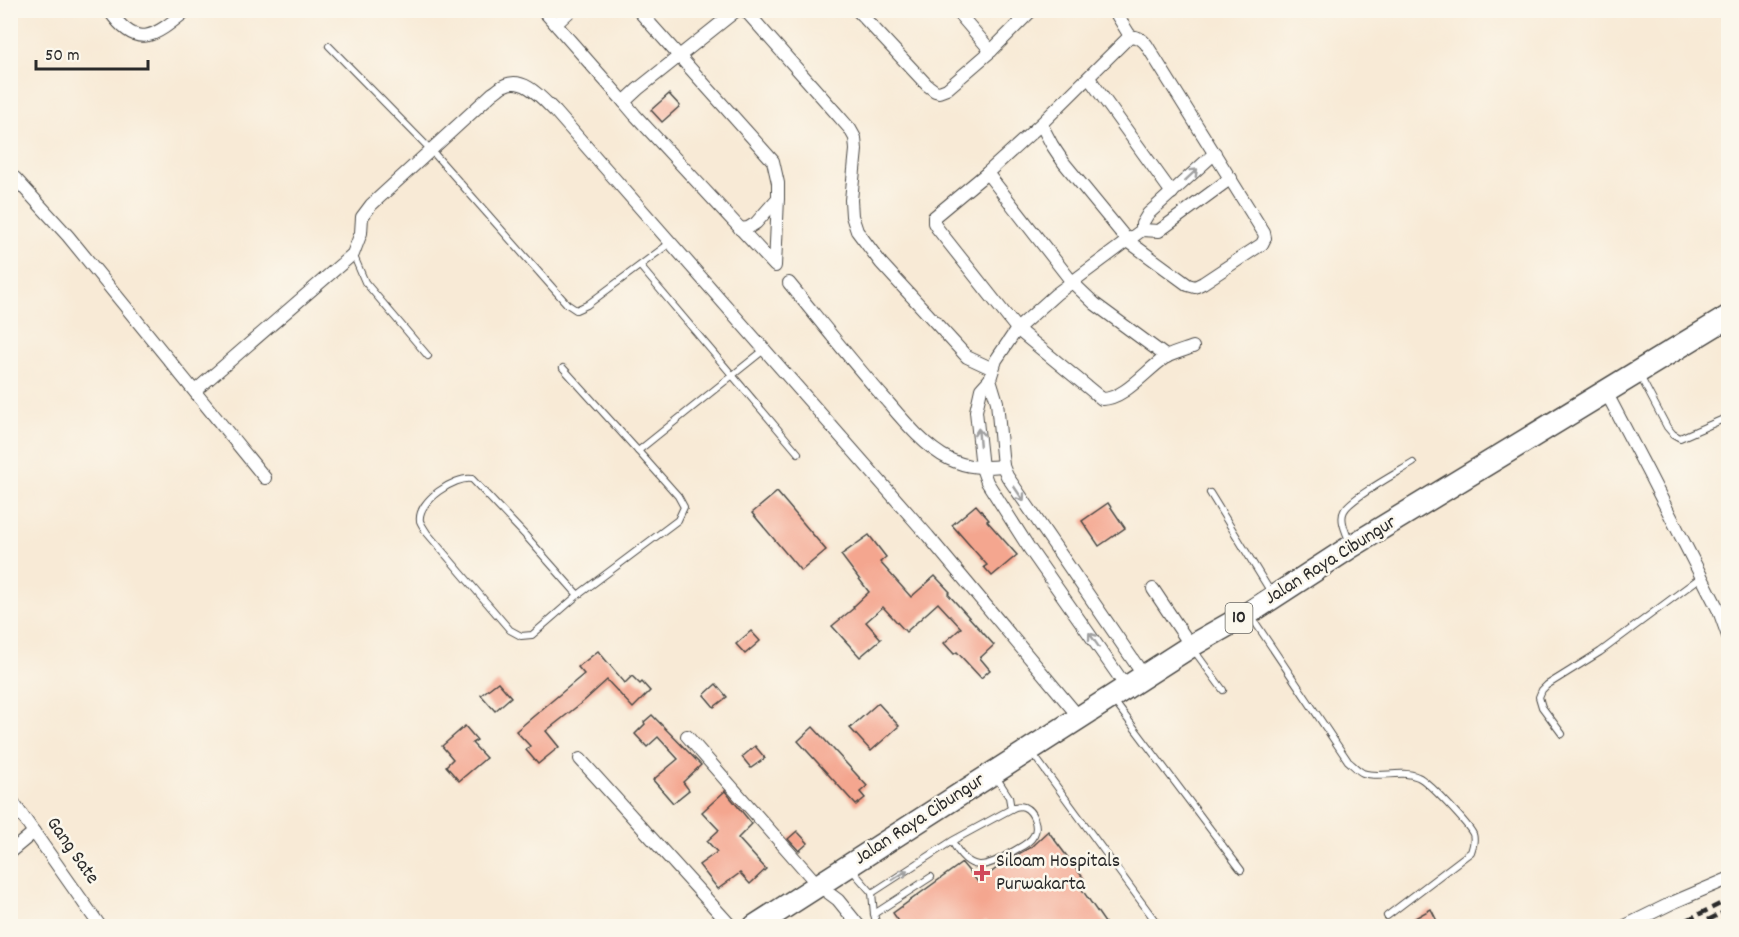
<svg xmlns="http://www.w3.org/2000/svg" width="1739" height="937" viewBox="0 0 1739 937" font-family="Dekko,sans-serif">
  <style>
    .building { fill: #f4a68f }
    .lines { fill: none; stroke-linecap: round; stroke-linejoin: round }
    .lane-casing { stroke: #4a4845; stroke-width: 8 }
    .street-casing { stroke: #4a4845; stroke-width: 14 }
    .highway-casing { stroke: #4a4845; stroke-width: 25 }
    .lane { stroke: #fff; stroke-width: 6 }
    .street { stroke: #fff; stroke-width: 12 }
    .highway { stroke: #fff; stroke-width: 22 }
    .rail { stroke: #2b2b2b; stroke-width: 4.5; stroke-dasharray: 9 4.5; stroke-linecap: butt }
    .oneway { stroke: #a0a0a0 }
    .poi-dot { fill: #d1495b; stroke: #fbf7ec; stroke-width: 2 }
    .labels { text-anchor: middle; dominant-baseline: central; stroke-width: 5; stroke-linejoin: round; paint-order: stroke }
    .shield { fill: #fbf7ec; stroke: #696865; stroke-width: 1.5 }
    .shield-label { font-size: 18px; font-weight: bold; fill: #2b2b2b }
    .street-label { font-size: 20px; fill: #2b2b2b; stroke: #fbf7ec }
    .poi-label { font-size: 20px; fill: #2b2b2b; stroke: #fbf7ec; text-anchor: start }
  </style>
  <rect width="100%" height="100%" fill="#fbf7ec"/>
  <filter id="ink" filterUnits="userSpaceOnUse"><feTurbulence type="fractalNoise" baseFrequency=".0167" numOctaves="2"/><feDisplacementMap in="SourceGraphic" scale="12" xChannelSelector="R" yChannelSelector="G"/><feConvolveMatrix kernelMatrix="1 2 1 2 8 2 1 2 1" color-interpolation-filters="sRGB"/></filter>
  <filter id="wash" filterUnits="userSpaceOnUse"><feTurbulence type="fractalNoise" baseFrequency=".008" numOctaves="4" result="noise"/><feDisplacementMap in="SourceGraphic" scale="24" xChannelSelector="R" yChannelSelector="G"/><feGaussianBlur stdDeviation="1.35" result="paint"/><feColorMatrix in="noise" values="0 0 0 0 0 0 0 0 0 0 0 0 0 0 0 0 0 1.4 0 .05"/><feComposite in="paint" operator="in"/></filter>
  <g filter="url(#wash)">
    <rect width="100%" height="100%" fill="#f8ead6"/>
    <g id="blocks">
      <!-- building -->
      <g class="building">
        <polygon points="669,94 680,106 662,122 651,110"/>
        <polygon points="777,492 826,550 801,571 752,513"/>
        <polygon points="1108,503 1125,528 1099,546 1082,521"/>
        <polygon points="976,505 989,520 987,521 1017,555 992,576 984,567 987,565 952,525"/>
        <polygon points="869,535 886,557 880,562 911,597 935,576 950,592 948,594 994,645 980,658 990,670 981,678 957,652 954,654 944,643 961,628 938,603 906,632 883,607 866,622 881,639 860,657 832,626 854,608 853,607 869,592 841,555"/>
        <polygon points="751,631 760,641 745,654 736,644"/>
        <polygon points="598,651 625,683 632,676 640,684 642,682 650,691 633,708 607,680 584,701 546,731 559,747 538,764 526,750 530,746 516,731 584,674 578,667"/>
        <polygon points="498,682 511,697 495,711 481,695"/>
        <polygon points="716,684 727,697 714,707 704,695"/>
        <polygon points="878,703 899,726 871,751 850,728"/>
        <polygon points="652,715 701,765 683,782 689,790 673,803 653,780 678,759 658,737 647,747 635,734 645,724 644,722"/>
        <polygon points="465,726 477,740 472,743 486,758 459,781 446,766 453,759 442,746"/>
        <polygon points="813,727 867,786 860,792 865,798 856,805 798,741"/>
        <polygon points="755,746 765,758 751,768 742,757"/>
        <polygon points="725,791 752,824 738,838 766,869 750,884 740,873 718,889 699,865 717,852 707,841 719,830 702,812"/>
        <polygon points="797,831 808,843 799,851 788,839"/>
        <polygon points="1048,831 1084,879 1078,884 1108,927 989,927 985,921 978,927 903,927 893,913 962,863 978,882 1008,860 1031,847"/>
        <polygon points="1431,909 1440,927 1399,927"/>
      </g>
    </g>
  </g>
  <g filter="url(#ink)">
    <use href="#blocks" fill-opacity="0" stroke="#4a4845" stroke-width="1.5"/>
    <g class="lines">
      <defs>
        <g id="lane">
          <polyline points="329,46 431,150 567,304 576,310 587,305 670,243"/>
          <polyline points="353,254 365,282 428,356"/>
          <polyline points="640,266 798,453"/>
          <polyline points="563,368 638,451 764,350"/>
          <polyline points="1640,376 1667,427 1673,434 1680,438 1728,417"/>
          <polyline points="1210,493 1272,594"/>
          <path d="M1350 543C1347 534 1339 520 1344 511 1350 498 1399 472 1413 463"/>
          <path d="M578 595 525 535 472 479C455 476 417 501 420 521 421 524 425 530 427 533L510 630 521 636 532 635 578 595 678 520 684 507 678 496 638 451"/>
          <path d="M1251 616 1348 761C1353 765 1358 771 1363 773 1380 779 1401 769 1418 777 1428 781 1468 824 1473 834 1475 840 1473 846 1471 852L1387 916"/>
          <polyline points="1193,649 1223,690"/>
          <polyline points="1114,701 1241,870"/>
          <polyline points="1562,734 1542,707 1539,697 1542,690 1547,685 1600,652 1701,577"/>
          <polyline points="1033,754 1159,926"/>
          <polyline points="996,777 1009,797 1011,809"/>
          <path d="M852 870 872 893 952 841 1011 809C1015 807 1019 805 1024 807 1033 811 1039 826 1034 835 1030 843 1020 847 1012 852 985 869 969 873 952 841"/>
          <polyline points="872,893 874,914 877,926"/>
          <polyline points="874,914 931,877"/>
          <polyline points="394,925 395,926"/>
        </g>
        <g id="street">
          <path d="M109 10C137 52 155 36 187 10"/>
          <polyline points="543,10 624,102"/>
          <polyline points="638,10 773,161 778,183 778,198 756,223 748,228 740,229"/>
          <polyline points="737,10 638,89 624,102 635,115 775,266 778,198"/>
          <polyline points="745,10 836,113 850,129 855,138 856,150 851,200 852,216 857,231 881,263 967,357 993,369"/>
          <polyline points="857,10 927,85 935,91 939,92 947,89 991,51 1032,10"/>
          <polyline points="956,10 991,51"/>
          <polyline points="1114,10 1130,36"/>
          <polyline points="556,24 571,10"/>
          <polyline points="1089,78 1172,193"/>
          <path d="M1041 124 1052 145 1064 163 1128 241 1188 285 1195 287 1203 283 1262 244 1265 238 1264 233 1146 44C1141 38 1137 37 1130 36L1041 124 987 173 934 217V223L937 228 1017 329 1102 399C1125 399 1147 369 1166 357 1174 353 1185 350 1193 347"/>
          <polyline points="987,173 1072,282 1095,304 1167,357"/>
          <polyline points="10,182 15,178 68,236 265,478"/>
          <polyline points="1142,230 1159,231 1231,178"/>
          <path d="M789 283C821 322 852 362 886 400 903 420 925 447 949 459 968 468 982 468 1003 466"/>
          <polyline points="990,379 997,402 1003,466 1007,476 1144,676"/>
          <path d="M195 391 353 254 361 233 362 217 371 205 493 93C497 91 501 86 505 85 525 76 543 100 556 112L928 536 1079 717"/>
          <polyline points="1606,392 1648,472 1719,611 1728,636"/>
          <polyline points="1153,589 1191,646"/>
          <polyline points="1127,688 1029,548 987,482 982,468 976,411 981,389 990,379 996,360 1017,329 1056,294 1142,230 1142,224 1148,214 1215,153"/>
          <polyline points="687,736 818,885 838,900 859,926"/>
          <polyline points="580,759 731,926"/>
          <polyline points="10,798 100,926"/>
          <polyline points="10,852 34,832"/>
          <polyline points="1625,926 1674,902 1728,879"/>
        </g>
        <polyline id="highway" points="755,926 1191,646 1249,613 1352,546 1728,317"/>
      </defs>
      <!-- lane casing -->
      <use href="#lane" class="lane-casing"/>
      <!-- street casing -->
      <use href="#street" class="street-casing"/>
      <!-- highway casing -->
      <use href="#highway" class="highway-casing"/>
      <!-- lane -->
      <use href="#lane" class="lane"/>
      <!-- street -->
      <use href="#street" class="street"/>
      <!-- highway -->
      <use href="#highway" class="highway"/>
      <!-- rail -->
      <g class="rail">
        <polyline points="1675,926 1728,900"/>
        <polyline points="1696,926 1728,910"/>
      </g>
    </g>
    <!-- one-way arrows -->
    <defs><path id="oneway-shaft" d="M-6 0H5M1.5-3L5.5 0L1.5 3" fill="none" stroke-width="1.6" stroke-linecap="round" stroke-linejoin="round" transform="scale(1.5)"/></defs>
    <g class="oneway">
      <use href="#oneway-shaft" transform="translate(1191 175) rotate(-43)"/>
      <use href="#oneway-shaft" transform="translate(979 437) rotate(-95)"/>
      <use href="#oneway-shaft" transform="translate(1019 494) rotate(56)"/>
      <use href="#oneway-shaft" transform="translate(1094 640) rotate(-125)"/>
      <use href="#oneway-shaft" transform="translate(900 875) rotate(-33)"/>
    </g>
  </g>
  <!-- markers -->
  <path class="poi-dot" d="M979 864h6v6h6v6h-6v6h-6v-6h-6v-6h6z"/>
  <g class="labels">
    <!-- shield labels -->
    <rect class="shield" x="1225.5" y="603" width="27" height="30" rx="4.5"/>
    <g class="shield-label">
      <text x="1239" y="618">10</text>
    </g>
    <!-- street labels -->
    <g class="street-label">
      <text transform="translate(1331 561) rotate(-32)">Jalan Raya Cibungur</text>
      <text transform="translate(920 820) rotate(-33)">Jalan Raya Cibungur</text>
      <text transform="translate(72 851) rotate(55)">Gang Sate</text>
    </g>
    <!-- poi labels -->
    <g class="poi-label">
      <text x="996" y="862">Siloam Hospitals<tspan x="996" dy="23">Purwakarta</tspan></text>
    </g>
  </g>
  <!-- margin -->
  <rect width="1739" height="937" fill="none" stroke="#fbf7ec" stroke-width="36"/>
  <!-- scale -->
  <path d="M36 60v9h112v-9" fill="none" stroke="#2b2b2b" stroke-width="3"/>
  <text x="45" y="60" font-size="18" fill="#2b2b2b" stroke="#fbf7ec" stroke-width="4.5" paint-order="stroke">50 m</text>
</svg>
